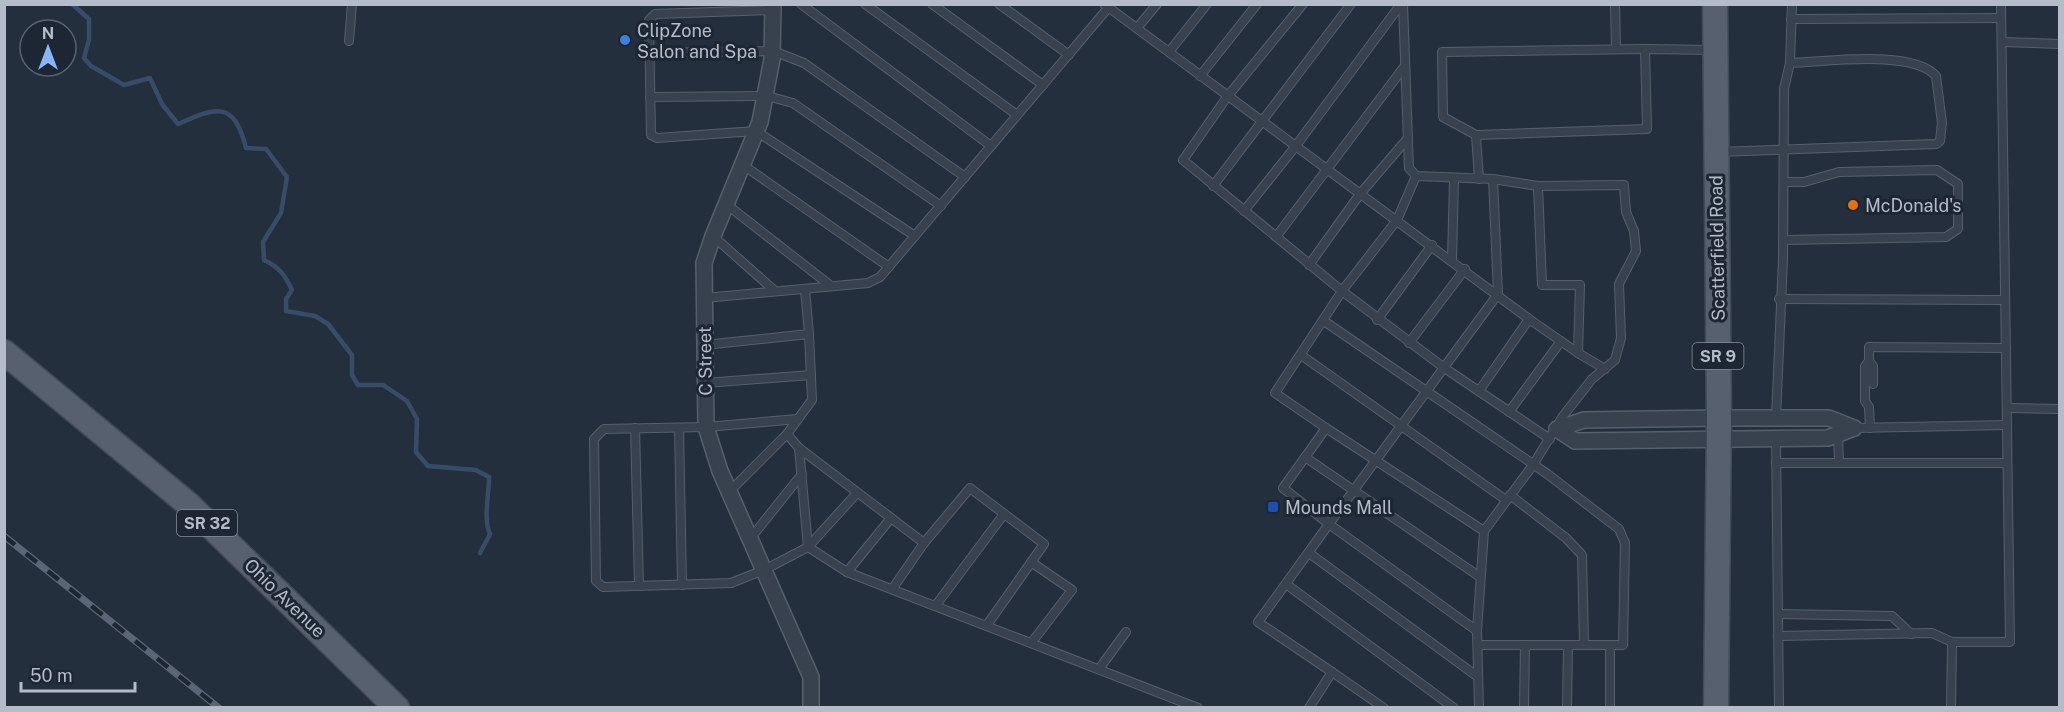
<svg xmlns="http://www.w3.org/2000/svg" width="2064" height="712" viewBox="0 0 2064 712" font-family="'Public Sans',sans-serif">
  <style>
    .lines { fill: none; stroke-linecap: round; stroke-linejoin: round }
    .stream { stroke: #394c67; stroke-width: 4.5 }
    .service-casing { stroke: #565f6c; stroke-width: 10 }
    .minor-casing { stroke: #565f6c; stroke-width: 18 }
    .primary-casing { stroke: #414a57; stroke-width: 27 }
    .service { stroke: #38414e; stroke-width: 8 }
    .minor { stroke: #38414e; stroke-width: 15 }
    .primary { stroke: #56606e; stroke-width: 24 }
    .rail-casing { stroke: #5a6575; stroke-width: 7 }
    .rail { stroke: #1d2633; stroke-width: 4.5; stroke-dasharray: 14; stroke-linecap: butt }
    .shop-dot { fill: #3f7fe0; stroke: #1d2633; stroke-width: 2 }
    .food-dot { fill: #e8710a; stroke: #1d2633; stroke-width: 2 }
    .transit-dot { fill: #1a4fb4; stroke: #1d2633; stroke-width: 2 }
    .labels { text-anchor: middle; dominant-baseline: central; stroke-width: 6; stroke-linejoin: round; paint-order: stroke }
    .shield { fill: #1d2633; stroke: #878f9c; stroke-width: 1.5 }
    .shield-label { font-size: 16px; font-weight: bold; fill: #b4bcc9 }
    .poi-label { font-size: 18px; fill: #b4bcc9; stroke: #1d2633; text-anchor: start }
    .street-label { font-size: 18px; fill: #b4bcc9; stroke: #1d2633 }
  </style>
  <rect width="100%" height="100%" fill="#242f3e"/>
  <g class="lines">
    <!-- stream -->
    <path class="stream" d="M72 4 89 19V40L84 58 91 66 124 85 150 78 162 104 178 124C216 107 234 100 246 148L266 149 287 177 281 213 263 242 264 260C279 267 285 275 292 290L286 299V311L315 316 328 324 352 355V375L358 385H383L407 401 417 419 416 452 428 466 476 470 489 477C489 496 483 518 490 534L480 553"/>
    <defs>
      <g id="service">
        <polyline points="801,4 991,146"/>
        <polyline points="865,4 1017,115"/>
        <polyline points="932,4 1043,85"/>
        <polyline points="999,4 1069,55"/>
        <polyline points="1104,4 1529,319 1479,391"/>
        <polyline points="1303,4 1227,97 1183,160 1342,291 1275,393 1326,428 1283,488 1329,524 1258,622 1332,672 1309,708"/>
        <polyline points="1403,4 1409,168 1416,176 1493,179 1538,186 1624,185 1626,212 1634,231 1636,251 1619,284 1621,338 1615,360 1592,379 1563,416 1533,465 1484,531 1477,631 1479,708"/>
        <polyline points="1615,4 1616,48"/>
        <polyline points="773,10 655,14 649,20 651,135 657,138 756,131 915,236"/>
        <polyline points="1791,19 2001,18"/>
        <polyline points="1137,28 1157,4"/>
        <polyline points="349,41 352,4"/>
        <polyline points="2002,42 2060,44"/>
        <polyline points="1169,52 1207,4"/>
        <polyline points="650,53 773,51 804,63 965,177"/>
        <polyline points="1200,76 1257,4"/>
        <polyline points="650,97 767,96 793,103 941,206"/>
        <polyline points="1476,135 1443,117 1442,52 1645,49"/>
        <path d="M1718 152 1936 144 1940 141 1942 123 1936 76C1913 49 1825 62 1790 63"/>
        <polyline points="743,165 889,267"/>
        <polyline points="1416,176 1397,220 1342,291 1443,367 1550,439"/>
        <polyline points="1479,179 1476,135 1647,129 1645,49 1714,50"/>
        <polyline points="1213,186 1351,4"/>
        <polyline points="1538,186 1542,285 1580,285 1578,353 1605,369"/>
        <polyline points="726,204 831,286"/>
        <polyline points="1244,211 1295,147 1401,4"/>
        <polyline points="713,236 775,291"/>
        <polyline points="1276,237 1404,67"/>
        <polyline points="1783,240 1946,237 1958,229 1958,184 1937,170 1839,172 1804,182 1784,182"/>
        <polyline points="1452,260 1454,179"/>
        <polyline points="1309,265 1360,194 1408,138"/>
        <polyline points="704,298 868,283 880,277 1108,8"/>
        <polyline points="1779,299 2005,300"/>
        <polyline points="1529,319 1578,353"/>
        <polyline points="1377,320 1432,245"/>
        <polyline points="1324,321 1546,473 1619,529 1625,543 1623,645 1478,645"/>
        <polyline points="809,334 812,400 787,434 799,448 924,543 970,488 1044,544 987,625"/>
        <polyline points="1409,343 1465,269"/>
        <polyline points="704,345 809,334 805,289"/>
        <polyline points="1301,355 1506,500"/>
        <polyline points="1869,361 1873,366 1873,384"/>
        <polyline points="705,383 811,375"/>
        <polyline points="2007,408 2060,409"/>
        <polyline points="1509,412 1561,341"/>
        <polyline points="1776,418 1783,259 1784,89 1790,63 1792,4"/>
        <polyline points="798,419 706,427 604,429 594,439 596,581 603,587 731,583 764,570 808,547 847,572 1198,708"/>
        <polyline points="635,428 639,586"/>
        <polyline points="679,428 682,585"/>
        <polyline points="1326,428 1484,531"/>
        <polyline points="1854,428 2007,425"/>
        <polyline points="1870,428 1869,407 1865,401 1865,366 1869,361 1869,347 2006,348"/>
        <polyline points="1838,434 1839,463"/>
        <polyline points="1776,438 1779,708"/>
        <polyline points="799,448 808,547"/>
        <polyline points="1305,457 1480,577"/>
        <polyline points="1776,463 2007,463"/>
        <polyline points="729,492 787,434"/>
        <polyline points="1510,495 1566,538 1582,555 1584,645"/>
        <polyline points="750,539 802,474"/>
        <polyline points="808,547 857,493"/>
        <polyline points="1309,553 1478,677"/>
        <polyline points="1031,562 1072,590 1032,642"/>
        <polyline points="847,572 891,518"/>
        <polyline points="1286,584 1454,708"/>
        <polyline points="893,588 924,543"/>
        <polyline points="936,605 1004,514"/>
        <polyline points="1778,614 1892,616 1911,634"/>
        <polyline points="1477,631 1329,524 1498,294 1493,179"/>
        <polyline points="1778,636 1932,633 1952,642"/>
        <polyline points="1099,669 1126,632"/>
        <polyline points="1332,672 1384,708"/>
        <polyline points="1524,708 1525,645"/>
        <polyline points="1567,708 1568,645"/>
        <polyline points="1610,708 1610,645"/>
        <polyline points="1951,708 1952,642 2010,642 2001,4"/>
      </g>
      <g id="minor">
        <polyline points="773,4 772,59 760,122 713,236 704,263 706,427 720,471 811,677 811,708"/>
        <polyline points="1557,429 1575,441 1828,438 1854,428"/>
        <polyline points="1557,429 1584,420 1719,418 1829,418 1854,428"/>
      </g>
      <g id="primary">
        <polyline points="1715,4 1719,418 1716,708"/>
        <polyline points="4,352 188,504 397,708"/>
      </g>
    </defs>
    <!-- service casing -->
    <use href="#service" class="service-casing"/>
    <!-- minor casing -->
    <use href="#minor" class="minor-casing"/>
    <!-- primary casing -->
    <use href="#primary" class="primary-casing"/>
    <!-- service -->
    <use href="#service" class="service"/>
    <!-- minor -->
    <use href="#minor" class="minor"/>
    <!-- primary -->
    <use href="#primary" class="primary"/>
    <defs>
      <polyline id="rail" points="4,536 219,708"/>
    </defs>
    <!-- rail casing -->
    <use href="#rail" class="rail-casing"/>
    <!-- rail -->
    <use href="#rail" class="rail"/>
  </g>
  <!-- markers -->
  <circle class="shop-dot" cx="625" cy="40" r="6"/>
  <circle class="food-dot" cx="1853" cy="205" r="6"/>
  <rect class="transit-dot" x="1267" y="501" width="12" height="12" rx="3"/>
  <g class="labels">
    <!-- shield labels -->
    <g class="shield">
      <rect x="1692.5" y="343" width="51" height="26" rx="4.5"/>
      <rect x="177" y="510" width="60" height="26" rx="4.5"/>
    </g>
    <g class="shield-label">
      <text x="1718" y="356">SR 9</text>
      <text x="207" y="523">SR 32</text>
    </g>
    <!-- poi labels -->
    <g class="poi-label">
      <text x="637" y="30">ClipZone<tspan x="637" dy="21">Salon and Spa</tspan></text>
      <text x="1865" y="205">McDonald's</text>
      <text x="1285" y="507">Mounds Mall</text>
    </g>
    <!-- street labels -->
    <g class="street-label">
      <text transform="translate(1717 248) rotate(-91)">Scatterfield Road</text>
      <text transform="translate(705 361) rotate(-91)">C Street</text>
      <text transform="translate(285 598) rotate(44)">Ohio Avenue</text>
    </g>
  </g>
  <!-- border -->
  <rect width="2064" height="712" fill="none" stroke="#b4bcc9" stroke-width="12"/>
  <!-- north arrow -->
  <g transform="translate(48 48)"><circle r="28" fill="#1d2633" stroke="#59626f" stroke-width="1.5"/>
  <path d="M0-4.5L10 22L0 15L-10 22Z" fill="#8ab4f8"/>
  <text y="-9" font-size="16" font-weight="bold" text-anchor="middle" fill="#b4bcc9">N</text>
  </g>
  <!-- scale -->
  <path d="M21 682v9h114v-9" fill="none" stroke="#b4bcc9" stroke-width="3"/>
  <text x="30" y="682" font-size="18" fill="#b4bcc9" stroke="#1d2633" stroke-width="4.5" paint-order="stroke">50 m</text>
</svg>
